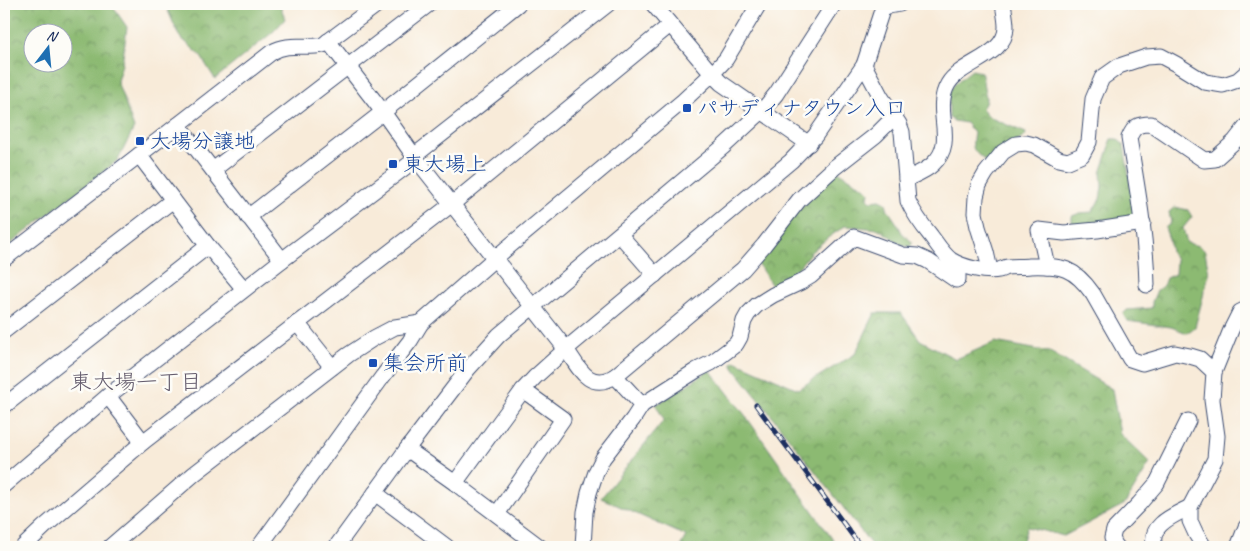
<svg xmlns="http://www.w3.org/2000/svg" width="1250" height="551" viewBox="0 0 1250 551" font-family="Caveat,'Klee One',sans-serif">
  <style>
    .forest { fill: url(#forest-crowns); stroke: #547468; fill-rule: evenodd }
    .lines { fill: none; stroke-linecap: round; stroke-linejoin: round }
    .minor-casing { stroke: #3c4b70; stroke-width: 17 }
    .minor { stroke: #fff; stroke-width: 15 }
    .rail-casing { stroke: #1b2f5e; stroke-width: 5 }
    .rail { stroke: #fdfcf7; stroke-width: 3; stroke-dasharray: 9; stroke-linecap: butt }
    .transit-dot { fill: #1a4fb4; stroke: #fdfcf7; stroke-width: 2 }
    .labels { text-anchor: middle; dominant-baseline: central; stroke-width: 5; stroke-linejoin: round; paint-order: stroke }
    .transit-label { font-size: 21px; fill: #164399; stroke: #fdfcf7; text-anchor: start }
    .neighbourhood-label { font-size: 22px; fill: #655d6e; stroke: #fdfcf7 }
  </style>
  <defs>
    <pattern id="forest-crowns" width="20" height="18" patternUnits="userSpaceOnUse" patternTransform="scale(1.25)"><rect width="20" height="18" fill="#8cba72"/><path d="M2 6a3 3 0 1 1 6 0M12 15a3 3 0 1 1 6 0" fill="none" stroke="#729861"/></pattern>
  </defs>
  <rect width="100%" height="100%" fill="#fdfcf7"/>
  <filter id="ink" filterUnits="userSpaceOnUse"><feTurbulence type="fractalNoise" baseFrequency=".02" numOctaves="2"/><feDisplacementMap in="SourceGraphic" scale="10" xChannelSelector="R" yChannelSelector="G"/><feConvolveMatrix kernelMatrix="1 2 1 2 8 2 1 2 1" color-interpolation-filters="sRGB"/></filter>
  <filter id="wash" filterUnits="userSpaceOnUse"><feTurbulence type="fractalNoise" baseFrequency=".0096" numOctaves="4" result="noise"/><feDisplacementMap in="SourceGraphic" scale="20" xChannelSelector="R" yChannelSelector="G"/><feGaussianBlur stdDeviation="1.12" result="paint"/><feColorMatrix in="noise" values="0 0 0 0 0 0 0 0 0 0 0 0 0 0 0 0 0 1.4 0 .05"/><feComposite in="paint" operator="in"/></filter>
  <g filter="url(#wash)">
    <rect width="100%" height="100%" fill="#f8ebd9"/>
    <!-- forest -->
    <g class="forest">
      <path d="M4 4H111L127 27 122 64 117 81 134 128 118 160 4 249V92L6 91 4 79ZM62 32V62H32V32Z"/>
      <polygon points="165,4 280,4 285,19 273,32 215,79 200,55 179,36"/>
      <path d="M972 70 981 72C983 77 983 82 984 88 986 96 988 101 982 108L986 115 991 118 1026 133 1025 136 994 158 986 161C973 151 971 150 974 133L966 123 954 121 949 118C949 87 947 89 972 70Z"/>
      <polygon points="1111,139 1117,139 1124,145 1133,201 1134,219 1078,227 1072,222 1072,216 1080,213 1092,212 1100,199 1102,186 1101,173 1110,146 1109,144"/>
      <path d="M838 171C843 174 847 177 852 180 860 185 862 184 869 192L868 198 871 201 880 200 886 203 888 210 898 225 902 233 912 242 910 247 902 245 879 229 845 226 829 237 811 252 802 263 789 282 774 289 758 264 759 258 784 224Z"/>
      <polygon points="1175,207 1188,210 1192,217 1183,228 1187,243 1199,246 1205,251 1209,274 1195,327 1187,333 1171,327 1127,321 1123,314 1127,310 1152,308 1152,302 1157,290 1163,286 1166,278 1175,274 1176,260 1171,252 1169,239 1165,228 1171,223 1169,212"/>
      <polygon points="875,313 901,313 920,340 956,359 995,342 1050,352 1112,389 1120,434 1150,463 1125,504 1064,536 1027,527 1021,547 873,547 839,502 731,364 735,361 798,389 855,354"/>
      <polygon points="710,370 745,415 838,547 680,547 686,536 601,498 664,420 656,405"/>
    </g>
  </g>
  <g filter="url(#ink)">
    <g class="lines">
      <defs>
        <g id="minor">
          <polyline points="653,4 712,74 721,83 809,144"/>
          <polyline points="883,7 900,4"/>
          <path d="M328 41 383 112 414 156 566 349C579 368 589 392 615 376L743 269 764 245 799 200 835 167 876 135 894 117"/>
          <path d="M864 65 881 97 899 124 902 132 908 201C914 214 922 225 931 236 937 244 943 254 951 260 962 267 986 273 999 270 1000 270 1006 267 1007 267 1014 266 1022 267 1030 266 1061 265 1074 267 1093 294L1130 359 1142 363 1175 353 1190 356 1200 359 1214 372 1212 400 1217 436 1215 459 1190 507V521L1196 534 1204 547"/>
          <polyline points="178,125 282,260"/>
          <polyline points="139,155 208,246 244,289"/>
          <polyline points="414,156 608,4"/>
          <polyline points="213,170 429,4"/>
          <path d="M906 179C915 175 926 171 933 164 958 141 932 111 948 84 961 62 1006 56 1006 27 1006 19 1004 11 1003 4"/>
          <polyline points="248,217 383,112 518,4"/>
          <polyline points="620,235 655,275"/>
          <path d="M4 259 178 125 272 52C289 42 304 49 323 45L378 4"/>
          <polyline points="1047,266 1039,230 1064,233 1097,230 1143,223"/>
          <polyline points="990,270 986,252 978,227 975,213 976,197 979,185 986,173 1003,152 1016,144 1026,143 1034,145 1059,159 1068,161 1082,155 1089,142 1093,99 1102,78 1119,66 1146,57 1161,56 1176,64 1205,82 1223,85 1238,80 1246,73"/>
          <path d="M1147 285C1146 235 1137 187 1129 138 1134 126 1138 124 1151 124L1204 160 1215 159 1235 141 1246 127"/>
          <polyline points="297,323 332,367"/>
          <polyline points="4,331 173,200"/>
          <polyline points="1214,372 1231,330 1240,312 1246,309"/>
          <polyline points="615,376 642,405"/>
          <polyline points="108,396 143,442"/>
          <polyline points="4,406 208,246"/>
          <polyline points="407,449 455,483 540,547"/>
          <polyline points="455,483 523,390 535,377 566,349 791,161 815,136 864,65 884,4"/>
          <polyline points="4,485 108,396 282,260 416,159"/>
          <polyline points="375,493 447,547"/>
          <polyline points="497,514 563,419 523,390"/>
          <polyline points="23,547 44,527 143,442 452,204 670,25"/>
          <polyline points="110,547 194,474 348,355 374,338 395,327 421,323"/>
          <polyline points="259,547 383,376 410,341 421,323 494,259 683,101 712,74 726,59 759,4"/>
          <polyline points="336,547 407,449 468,369 499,335 723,147 762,111 776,94 834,4"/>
          <polyline points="583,547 585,512 589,493 596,472 603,458 633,419 642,405 697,370 711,363 727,351 736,344 740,337 744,321 748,314 757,305 773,295 801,282 811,276 854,237 903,255 917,256 928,261 956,280 958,279 958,272 960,265"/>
          <polyline points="1117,547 1115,545 1112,538 1114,530 1139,504 1157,483 1188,421"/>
          <path d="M1155 547C1147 525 1175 515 1190 507"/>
          <polyline points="1238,547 1246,527"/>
        </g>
      </defs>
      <!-- minor casing -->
      <use href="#minor" class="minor-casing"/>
      <!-- minor -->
      <use href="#minor" class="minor"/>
      <defs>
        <polyline id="rail" points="756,405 861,547"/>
      </defs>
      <!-- rail casing -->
      <use href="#rail" class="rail-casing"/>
      <!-- rail -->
      <use href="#rail" class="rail"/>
    </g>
  </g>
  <!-- markers -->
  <g class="transit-dot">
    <rect x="682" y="103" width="10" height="10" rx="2.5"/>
    <rect x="135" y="136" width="10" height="10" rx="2.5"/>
    <rect x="388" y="159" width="10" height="10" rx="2.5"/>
    <rect x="368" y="358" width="10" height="10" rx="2.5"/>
  </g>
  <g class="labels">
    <!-- transit labels -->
    <g class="transit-label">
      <text x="697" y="108">パサディナタウン入口</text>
      <text x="150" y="141">大場分譲地</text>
      <text x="403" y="164">東大場上</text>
      <text x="383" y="363">集会所前</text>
    </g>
    <!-- neighbourhood labels -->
    <g class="neighbourhood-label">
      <text x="136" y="382">東大場一丁目</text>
    </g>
  </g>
  <!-- margin -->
  <rect width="1250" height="551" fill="none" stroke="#fdfcf7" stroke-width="20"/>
  <!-- north arrow -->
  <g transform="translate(48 48) rotate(16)"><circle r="24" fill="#fdfcf7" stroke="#a3aaba"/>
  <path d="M0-4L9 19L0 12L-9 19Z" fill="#1f6fb2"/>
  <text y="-8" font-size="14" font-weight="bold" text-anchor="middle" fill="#1b2f5e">N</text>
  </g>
</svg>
